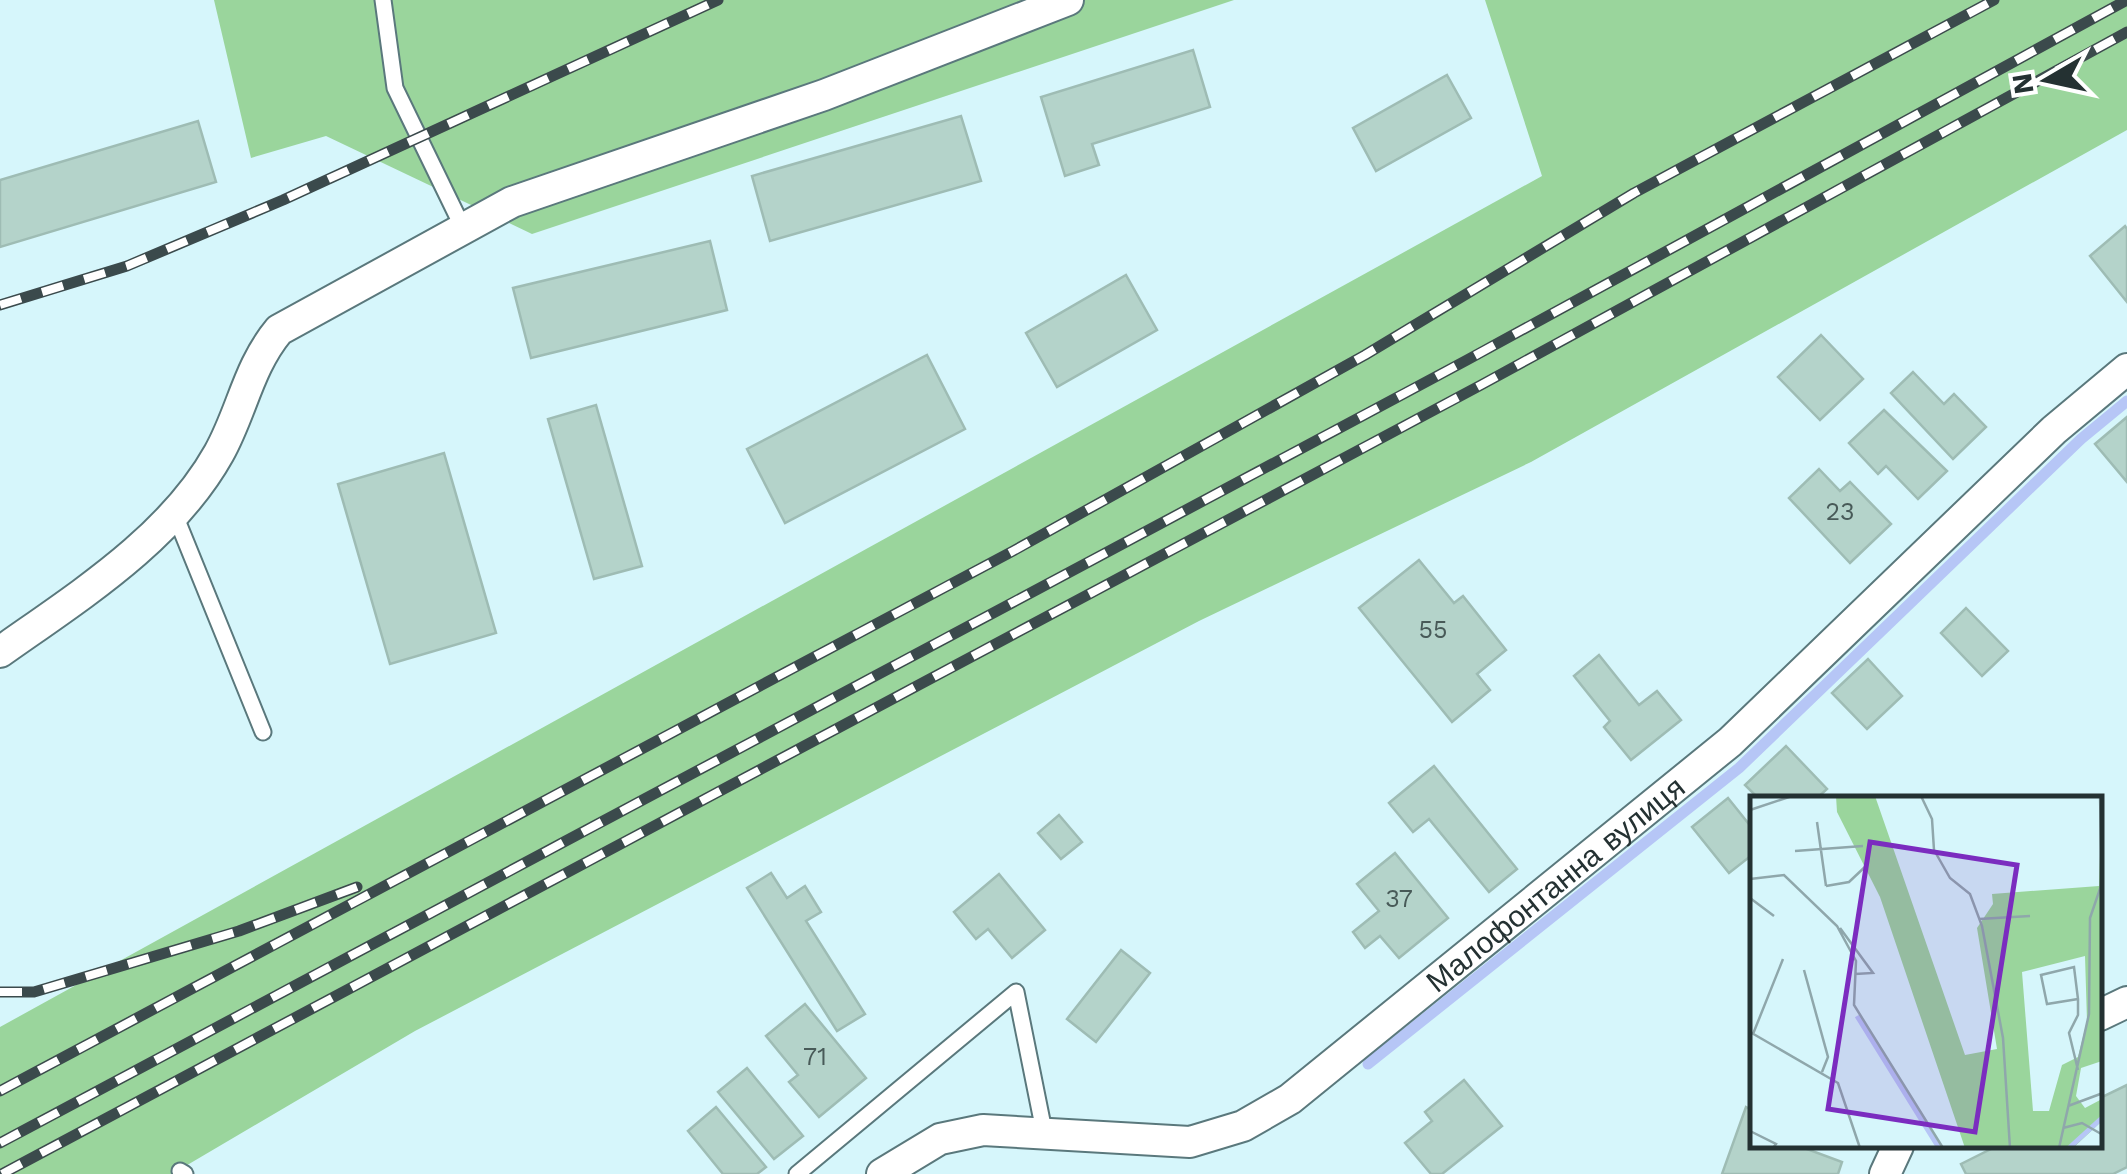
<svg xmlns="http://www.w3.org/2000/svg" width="2127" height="1174" viewBox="0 0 2127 1174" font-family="'Work Sans',sans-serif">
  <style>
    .green { fill: #9ad59c }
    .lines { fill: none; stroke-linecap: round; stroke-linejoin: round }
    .stream { stroke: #b6c6f6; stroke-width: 11 }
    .building { fill: #b4d3ca; stroke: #9ebcb4; stroke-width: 2.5 }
    .service-casing { stroke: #5a787c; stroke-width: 19 }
    .minor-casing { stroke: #5a787c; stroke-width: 34 }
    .service { stroke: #fff; stroke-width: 15 }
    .minor { stroke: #fff; stroke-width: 30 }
    .rail-casing { stroke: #3b4a4c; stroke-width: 11 }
    .rail { stroke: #fff; stroke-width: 8; stroke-dasharray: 22; stroke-linecap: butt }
    .labels { text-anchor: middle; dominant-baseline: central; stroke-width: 9; stroke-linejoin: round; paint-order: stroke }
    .number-label { font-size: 25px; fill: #485a58 }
    .street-label { font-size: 30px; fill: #243132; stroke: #fff }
    .inset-river { fill: none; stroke: #b6c6f6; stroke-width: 5 }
    .inset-road { fill: none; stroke: #8fa7ab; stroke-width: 2.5 }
    .view { fill: #7b2cbf; fill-opacity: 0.15; stroke: #7b2cbf; stroke-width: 5 }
    .inset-edge { fill: none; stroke: #243132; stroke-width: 5 }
  </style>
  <rect width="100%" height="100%" fill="#d6f6fb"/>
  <!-- green -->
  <g class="green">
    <polygon points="214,0 1234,0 532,234 326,136 251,158"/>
    <polygon points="1485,0 2127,0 2127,130 1531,462 1199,621 415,1031 172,1174 0,1174 0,1027 1542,176"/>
  </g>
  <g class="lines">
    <!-- stream -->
    <polyline class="stream" points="1368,1064 1739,768 2081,439 2127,401"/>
  </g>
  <!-- building -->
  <g class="building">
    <polygon points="1193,50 1210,107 1092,144 1099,165 1065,176 1041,97"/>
    <polygon points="1447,75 1471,118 1376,171 1353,128"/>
    <polygon points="961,116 981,181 770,241 752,176"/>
    <polygon points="198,121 216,182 0,247 0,180"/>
    <polygon points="2125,226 2127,229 2127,302 2090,256"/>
    <polygon points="710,241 727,310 531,358 513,288"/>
    <polygon points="1126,275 1157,330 1057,387 1026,333"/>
    <polygon points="1821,335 1863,379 1820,420 1778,377"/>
    <polygon points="927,355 965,429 785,523 747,449"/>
    <polygon points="1913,372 1944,404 1954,394 1986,427 1953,459 1891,393"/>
    <polygon points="596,405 642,566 594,579 548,419"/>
    <polygon points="1884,410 1947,471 1918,499 1886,466 1878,474 1849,443"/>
    <polygon points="2127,417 2127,482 2095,444"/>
    <polygon points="444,453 496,633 390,664 338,484"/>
    <polygon points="1819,469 1840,491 1850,482 1891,524 1850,563 1789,498"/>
    <polygon points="1419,560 1454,603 1463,596 1506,650 1477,674 1490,690 1452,722 1359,608"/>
    <polygon points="1966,608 2008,651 1982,676 1941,633"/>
    <polygon points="1599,655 1639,705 1657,691 1681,720 1631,760 1604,727 1610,721 1574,676"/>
    <polygon points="1868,659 1902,696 1867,729 1832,693"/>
    <polygon points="1786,746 1827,789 1816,799 1759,799 1745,785"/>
    <polygon points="1434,766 1517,869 1489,892 1429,819 1413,832 1389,803"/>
    <polygon points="1728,798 1752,828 1752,855 1729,873 1692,827"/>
    <polygon points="1059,815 1082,842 1061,859 1038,833"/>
    <polygon points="1395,853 1448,918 1399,958 1380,936 1365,948 1353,932 1379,911 1357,884"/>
    <polygon points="771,873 787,898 805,886 821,912 806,921 865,1014 837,1031 747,888"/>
    <polygon points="999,874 1045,930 1012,958 988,929 976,939 954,912"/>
    <polygon points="1121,950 1150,973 1096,1042 1067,1019"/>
    <polygon points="805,1004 866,1078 819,1117 789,1082 798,1075 766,1036"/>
    <polygon points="747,1068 803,1136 774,1159 718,1092"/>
    <polygon points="1464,1080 1502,1126 1442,1174 1431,1174 1405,1143 1432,1121 1425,1112"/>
    <polygon points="2127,1085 2127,1167 2113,1174 1966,1174 1961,1164 1997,1146 2100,1146 2100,1098"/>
    <polygon points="716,1107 766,1167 757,1174 723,1174 688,1131"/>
    <polygon points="1746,1107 1752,1110 1752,1146 1799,1146 1842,1162 1838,1174 1722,1174"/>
  </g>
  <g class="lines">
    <defs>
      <g id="service">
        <polyline points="383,0 395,88 463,228"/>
        <polyline points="175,515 263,732"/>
        <polyline points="180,1171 185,1174"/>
        <polyline points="797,1174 1016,992 1044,1131"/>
      </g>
      <g id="minor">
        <path d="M0 652C79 596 171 539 219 453 242 412 248 367 279 330L512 202 824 95 1068 0"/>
        <polyline points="2100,1015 2127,1002"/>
        <path id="s1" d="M882 1174 940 1139 983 1130 1190 1142 1243 1126 1290 1099 1730 742 2054 430 2127 369"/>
        <polyline points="1885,1174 1898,1146"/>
      </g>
    </defs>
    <!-- service casing -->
    <use href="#service" class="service-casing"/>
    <!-- minor casing -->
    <use href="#minor" class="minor-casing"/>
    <!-- service -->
    <use href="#service" class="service"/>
    <!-- minor -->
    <use href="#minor" class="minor"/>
    <defs>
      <g id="rail">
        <polyline points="0,305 127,266 283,200 718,0"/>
        <polyline points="0,992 34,992 239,931 357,887"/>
        <polyline points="0,1091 1013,551 1365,355 1634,193 1994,0"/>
        <polyline points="0,1143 1467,360 2127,0"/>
        <polyline points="2,1174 1481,385 2127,32"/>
      </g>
    </defs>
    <!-- rail casing -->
    <use href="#rail" class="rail-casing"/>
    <!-- rail -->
    <use href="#rail" class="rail"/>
  </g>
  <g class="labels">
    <!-- number labels -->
    <g class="number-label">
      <text x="1840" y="511">23</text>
      <text x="1433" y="629">55</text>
      <text x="1399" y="898">37</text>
      <text x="815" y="1056">71</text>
    </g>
    <!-- street labels -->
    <g class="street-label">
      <text stroke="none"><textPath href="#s1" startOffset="770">Малофонтанна вулиця</textPath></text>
    </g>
  </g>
  <!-- overview -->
  <g transform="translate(1750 796)">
    <rect width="352" height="352" fill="#d6f6fb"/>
    <path d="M86 0H125L215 259 247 253 227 132 243 108 242 98 349 90 352 0V265L331 272 326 300 335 312 352 303V325L323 352H215L130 101 87 16ZM335 160 337 225 328 261 312 269 299 315H283L272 176Z" fill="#9ad59c" fill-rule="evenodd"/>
    <path class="inset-river" d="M107 220 189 352M319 352 353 321"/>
    <path class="inset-road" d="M171 0 182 23 184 54 200 82 220 98 232 130 253 242 260 352M0 14 42 0M67 26 76 90M45 55 113 50M0 83 34 79 87 130 106 165 104 209 193 352M76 90 99 86 117 69M0 102 24 120M229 123 280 120M90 132 123 177 105 178M54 174 78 261 72 276M0 236 88 287 110 352M3 238 33 163M328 274 319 237 328 219V203L324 171 291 179 297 208 328 203M318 310 353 297M313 332 332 327 353 339M0 335 26 348 23 352M309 352 339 218 340 122 352 87 350 0"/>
    <path class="view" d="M120 46 267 69 225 336 78 313Z"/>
    <rect width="352" height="352" class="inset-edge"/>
  </g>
  <!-- north arrow -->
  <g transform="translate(2047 80) rotate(261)" stroke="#ffffff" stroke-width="8" paint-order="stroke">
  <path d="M0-8L18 38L0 25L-18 38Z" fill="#243132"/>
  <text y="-15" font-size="28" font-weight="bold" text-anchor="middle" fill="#243132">N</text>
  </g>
</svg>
